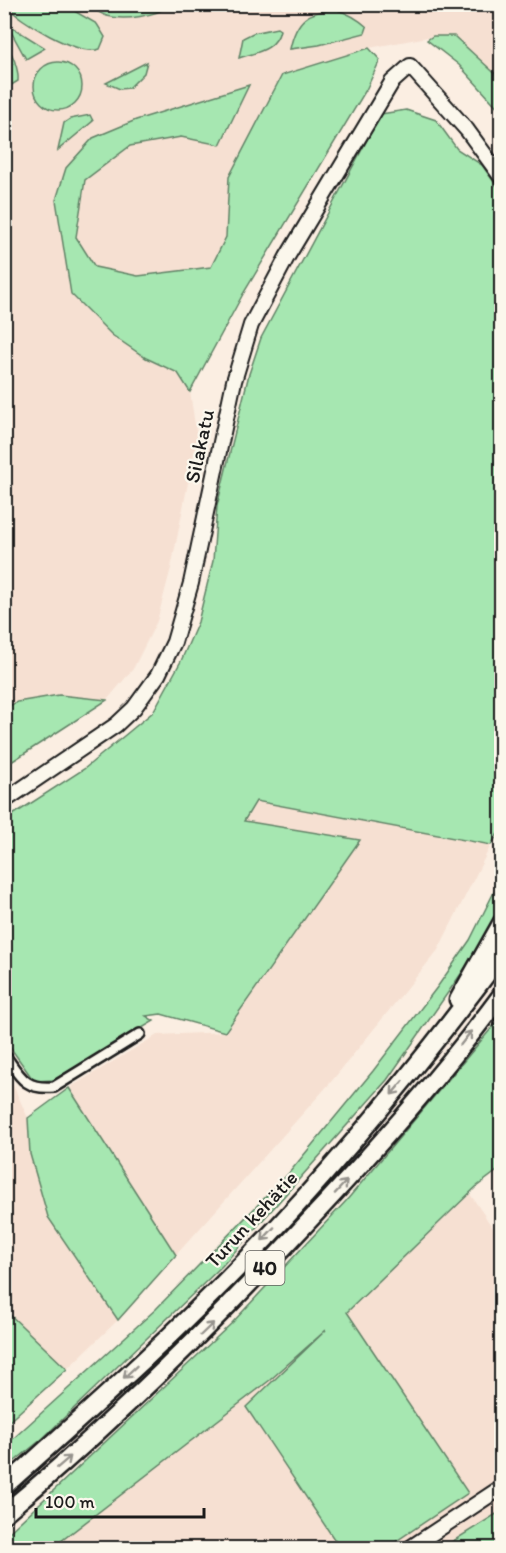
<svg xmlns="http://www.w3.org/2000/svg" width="506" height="1553" viewBox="0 0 506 1553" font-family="Itim,sans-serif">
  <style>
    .built { fill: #f6e0d2 }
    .green { fill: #a6e7b1; stroke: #618266; stroke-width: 1.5 }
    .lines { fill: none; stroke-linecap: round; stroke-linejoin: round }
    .street-casing { stroke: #1c1c1c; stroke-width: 14 }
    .secondary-casing { stroke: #1c1c1c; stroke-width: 18 }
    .highway-casing { stroke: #1c1c1c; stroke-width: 21 }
    .street { stroke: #fbf7ec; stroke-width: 9 }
    .secondary { stroke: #fbf7ec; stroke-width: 14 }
    .highway { stroke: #fbf7ec; stroke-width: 16 }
    .oneway { stroke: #97948e }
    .labels { text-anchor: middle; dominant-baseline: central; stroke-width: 4.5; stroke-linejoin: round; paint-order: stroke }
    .shield { fill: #fbf7ec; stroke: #5f5e5a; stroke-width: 1.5 }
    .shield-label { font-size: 20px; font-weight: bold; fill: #1c1c1c }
    .street-label { font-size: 21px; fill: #1c1c1c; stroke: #fbf7ec }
  </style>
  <rect width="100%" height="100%" fill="#fbeee2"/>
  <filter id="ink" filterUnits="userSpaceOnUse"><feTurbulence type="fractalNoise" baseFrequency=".0167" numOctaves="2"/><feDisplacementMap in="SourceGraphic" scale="12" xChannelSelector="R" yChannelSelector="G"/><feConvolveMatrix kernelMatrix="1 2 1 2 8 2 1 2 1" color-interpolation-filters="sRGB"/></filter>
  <g filter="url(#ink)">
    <!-- built -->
    <g class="built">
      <polygon points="4,5 502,5 501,80 454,36 433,36 369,48 282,75 229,177 226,237 211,267 138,276 95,267 76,237 85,179 130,146 181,137 220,145 249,85 66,168 71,294 146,358 178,373 190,392 197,438 171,568 157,621 133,669 107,700 59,695 17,702 5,708"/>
      <polygon points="255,801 491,845 438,950 331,1082 176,1255 69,1088 157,1035 226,1032 359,840 244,821"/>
      <polygon points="4,1073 13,1085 28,1118 30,1154 48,1217 118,1320 67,1369 5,1310"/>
      <polygon points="470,1194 501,1240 501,1511 442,1548 52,1548 270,1380 347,1312"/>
    </g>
    <!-- green -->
    <g class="green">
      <path d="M5 5H64L97 24 105 37 100 49C78 57 20 21 5 5Z"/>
      <path d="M86 5 171 4V5C156 16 125 21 107 16 100 14 93 8 86 5Z"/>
      <path d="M337 10C348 13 358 19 367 27L365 33 319 45 290 49C296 20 308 10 337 10Z"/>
      <polygon points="10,26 44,47 45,48 26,59 9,28"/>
      <path d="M277 28 280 30C276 50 257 52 239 58L243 38 253 33Z"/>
      <polygon points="433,36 454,36 501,79 501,111 459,65 427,40"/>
      <path d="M5 42C12 52 19 69 18 81L5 89Z"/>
      <polygon points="369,48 380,60 366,90 243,294 190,392 178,373 146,358 112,335 71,294 56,200 66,168 93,138 136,120 249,85 220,145 181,137 130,146 85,180 76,237 95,267 138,276 211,267 226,237 229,177 282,75"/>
      <circle cx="58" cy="86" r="24"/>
      <polygon points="147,62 144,73 129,88 120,89 106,83"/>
      <polygon points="406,110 436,120 457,149 482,165 501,192 501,829 491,845 256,801 244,821 360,840 225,1032 161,1014 146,1016 154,1021 54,1080 34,1081 5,1040 5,820 84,769 153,712 181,661 198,622 213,561 217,506 249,374 261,338 381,114"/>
      <polygon points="90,115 93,121 58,150 64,123 70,119"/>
      <polygon points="59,695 107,700 5,766 5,708 17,702"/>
      <polygon points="501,878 501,909 486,938 387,1080 222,1266 42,1439 5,1469 5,1446 156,1309 289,1173 373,1071 438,986 470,940"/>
      <polygon points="501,1017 501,1162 497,1171 476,1187 347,1312 468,1493 386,1548 340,1548 246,1407 326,1330 270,1380 52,1548 5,1548 5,1536 232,1323 346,1201"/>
      <polygon points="69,1088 176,1255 118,1320 48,1217 30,1154 28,1118"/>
      <polygon points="5,1310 67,1369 5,1425 4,1425"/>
      <polygon points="501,1511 501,1548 442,1548"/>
    </g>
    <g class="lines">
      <defs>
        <path id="street" d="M4 1054C20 1076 24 1090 54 1087L140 1034"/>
        <g id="secondary">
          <polyline points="4,801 116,725 134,708 158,675 174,642 191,583 234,381 251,325 287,257 392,82 410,66 467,130 502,178"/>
          <polyline points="410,1548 502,1487"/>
        </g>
        <g id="highway">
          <polyline points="458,1000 502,922"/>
          <path d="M4 1487C73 1425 142 1364 207 1299 315 1193 412 1075 502 954"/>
          <path d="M4 1514C111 1425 210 1327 305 1225 374 1152 442 1075 502 994"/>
        </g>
      </defs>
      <!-- street casing -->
      <use href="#street" class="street-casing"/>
      <!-- secondary casing -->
      <use href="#secondary" class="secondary-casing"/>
      <!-- highway casing -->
      <use href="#highway" class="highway-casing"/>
      <!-- street -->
      <use href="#street" class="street"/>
      <!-- secondary -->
      <use href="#secondary" class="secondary"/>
      <!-- highway -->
      <use href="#highway" class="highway"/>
    </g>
    <!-- one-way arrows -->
    <defs><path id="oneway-shaft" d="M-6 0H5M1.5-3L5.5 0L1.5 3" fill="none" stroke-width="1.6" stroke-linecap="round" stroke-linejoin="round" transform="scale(1.5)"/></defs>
    <g class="oneway">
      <use href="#oneway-shaft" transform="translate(466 1038) rotate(-52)"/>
      <use href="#oneway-shaft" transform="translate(397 1088) rotate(130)"/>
      <use href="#oneway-shaft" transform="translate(341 1187) rotate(-47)"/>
      <use href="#oneway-shaft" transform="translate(268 1234) rotate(133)"/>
      <use href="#oneway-shaft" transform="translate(207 1329) rotate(-44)"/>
      <use href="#oneway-shaft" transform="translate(130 1372) rotate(137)"/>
      <use href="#oneway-shaft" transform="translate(64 1462) rotate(-41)"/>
    </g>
  </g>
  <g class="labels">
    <!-- shield labels -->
    <rect class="shield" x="245.5" y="1251" width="39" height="34" rx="4.5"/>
    <g class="shield-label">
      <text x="265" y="1268">40</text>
    </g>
    <!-- street labels -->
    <g class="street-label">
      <text transform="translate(199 446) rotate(-78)">Silakatu</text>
      <text transform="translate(251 1219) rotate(-47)">Turun kehätie</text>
    </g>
  </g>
  <!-- margin -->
  <rect width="506" height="1553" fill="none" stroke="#fbf7ec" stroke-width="24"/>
  <rect x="12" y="12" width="482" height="1529" fill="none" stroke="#1c1c1c" stroke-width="2" filter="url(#ink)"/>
  <!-- scale -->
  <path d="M36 1508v9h168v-9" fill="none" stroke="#1c1c1c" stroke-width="3"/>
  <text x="45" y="1508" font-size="18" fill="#1c1c1c" stroke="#fbf7ec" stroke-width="4.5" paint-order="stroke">100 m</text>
</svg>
